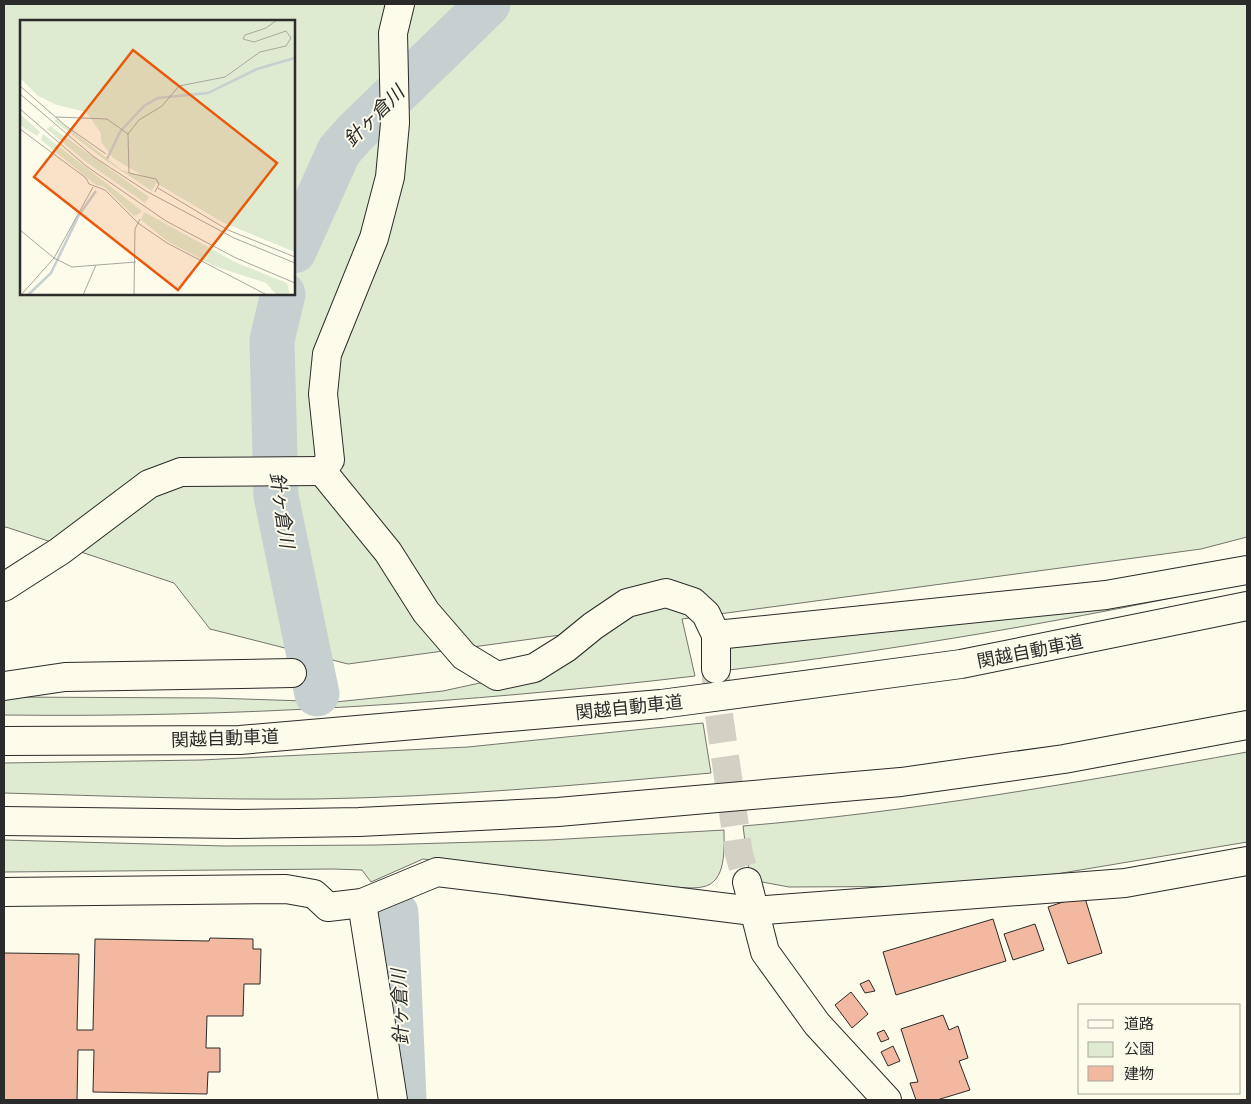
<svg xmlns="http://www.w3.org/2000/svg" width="1251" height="1104" viewBox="0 0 1251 1104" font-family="'Roboto Condensed','Noto Sans JP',sans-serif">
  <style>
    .green { fill: #deebd1; stroke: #74746e; fill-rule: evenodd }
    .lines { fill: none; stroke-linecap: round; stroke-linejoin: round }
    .river { stroke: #c7d0d0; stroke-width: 45 }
    .building { fill: #f2b8a0; stroke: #2b2b2b }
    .minor-tunnel { stroke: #d3d1c4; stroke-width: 28; stroke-dasharray: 28 14; stroke-linecap: butt }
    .minor-casing { stroke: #2b2b2b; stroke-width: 30 }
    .highway-casing { stroke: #2b2b2b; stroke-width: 30 }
    .minor { stroke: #fdfbea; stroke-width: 28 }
    .highway { stroke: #fdfbea; stroke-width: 28 }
    .labels { text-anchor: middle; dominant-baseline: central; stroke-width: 4; stroke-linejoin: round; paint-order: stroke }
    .street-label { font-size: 18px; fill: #2b2b2b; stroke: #fdfbea }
    .water-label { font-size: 19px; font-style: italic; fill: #2b2b2b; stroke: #fdfbea }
    .inset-river { fill: none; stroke: #c7d0d0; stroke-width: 2.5 }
    .inset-road { fill: none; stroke: #a9a89e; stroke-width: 1 }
    .view { fill: #e8590c; fill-opacity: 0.15; stroke: #e8590c; stroke-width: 2.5 }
    .inset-edge { fill: none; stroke: #2b2b2b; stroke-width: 2.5 }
  </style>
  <rect width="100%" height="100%" fill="#fdfbea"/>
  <!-- green -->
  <g class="green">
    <path d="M4 4H1247V537L1201 549 682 619 695 676C466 703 234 718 4 715V697L213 698 335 702 443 691 535 671 590 631 348 664 210 629 174 583 6 527 4 528ZM21 21H294V294H21Z"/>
    <path d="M1247 582C1073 620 898 650 721 671L723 639Z"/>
    <path d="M703 723 711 773C580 785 447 797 314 799 211 800 107 796 4 793V763L201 760 468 747Z"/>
    <path d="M1247 752V842L985 886 789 887 762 882 749 872 743 826C912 812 1080 782 1247 752Z"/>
    <path d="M724 830C724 848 727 883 702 887 692 889 680 887 670 887L423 859 371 882 362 870 333 869 4 872V840L225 846 376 845 549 840Z"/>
  </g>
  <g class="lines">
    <!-- river -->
    <g class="river">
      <polyline points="294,251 339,151 355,133 488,4"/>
      <polyline points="283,294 272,340 276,496 317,694"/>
      <polyline points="396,913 404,1100"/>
    </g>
  </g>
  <!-- building -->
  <g class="building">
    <polygon points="1084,895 1102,953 1068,964 1048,907"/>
    <polygon points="993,919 1006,961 896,995 883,952"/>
    <polygon points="1035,924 1044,950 1013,960 1004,934"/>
    <polygon points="210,938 253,939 253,949 261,949 260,984 244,984 243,1016 207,1016 206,1048 220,1048 220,1072 208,1072 207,1094 93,1092 94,1050 78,1050 77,1100 4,1100 4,953 79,954 77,1030 93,1030 95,939 209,941"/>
    <polygon points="869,980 875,991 865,993 860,984"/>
    <polygon points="851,992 868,1014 852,1028 835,1005"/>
    <polygon points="943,1015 949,1030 958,1026 968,1058 959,1061 970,1090 937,1100 916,1100 910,1083 918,1082 901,1029"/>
    <polygon points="884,1030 889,1039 881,1042 877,1033"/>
    <polygon points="893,1046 900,1061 888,1066 881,1052"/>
  </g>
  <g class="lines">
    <!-- minor-tunnel -->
    <polyline class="minor-tunnel" points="716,673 717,701 739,854 747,882"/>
    <defs>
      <g id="minor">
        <polyline points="322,471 388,552 426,612 464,656 497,676 534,668 566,648 593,626 627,603 666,593 693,602 706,614 716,635 716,669"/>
        <polyline points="322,471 330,460 323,394 327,354 374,238 390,177 395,123 393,33 400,4"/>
        <polyline points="4,587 60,551 149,484 181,472 322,471"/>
        <polyline points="716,635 1106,595 1247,570"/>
        <polyline points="4,686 65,677 292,673"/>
        <polyline points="747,882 765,952 817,1024 887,1100"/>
        <polyline points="4,892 286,889 314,894 328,907 362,903 437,872 753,911 1125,883 1247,861"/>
        <polyline points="362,903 393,1100"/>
      </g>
      <g id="highway">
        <polyline points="4,741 240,740 661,704 961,664 1247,606"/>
        <polyline points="4,821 237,824 359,822 558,812 901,782 1064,759 1247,725"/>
      </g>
    </defs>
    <!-- minor casing -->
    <use href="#minor" class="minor-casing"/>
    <!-- highway casing -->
    <use href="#highway" class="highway-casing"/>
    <!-- minor -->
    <use href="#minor" class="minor"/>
    <!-- highway -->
    <use href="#highway" class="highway"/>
  </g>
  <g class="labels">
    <!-- street labels -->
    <g class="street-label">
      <text transform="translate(1030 651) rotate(-11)">関越自動車道</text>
      <text transform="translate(629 707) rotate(-6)">関越自動車道</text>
      <text transform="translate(225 738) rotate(-2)">関越自動車道</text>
    </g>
    <!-- water labels -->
    <g class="water-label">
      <text transform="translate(374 116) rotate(-45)">針ヶ倉川</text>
      <text transform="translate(282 510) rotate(82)">針ヶ倉川</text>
      <text transform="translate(400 1007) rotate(-92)">針ヶ倉川</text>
    </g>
  </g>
  <!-- overview -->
  <g transform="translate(20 20)">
    <rect width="275" height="275" fill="#fdfbea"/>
    <path d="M0 0H275V232L202 202 136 163 132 171 85 140 34 101 37 99 102 150 123 156 93 138 81 122V113L66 92 37 85 18 76 0 58ZM0 94 20 112 17 116 0 105ZM30 106 129 177 125 183 65 141 27 109ZM23 114 122 191 119 194 114 196 84 167 76 165 21 120ZM124 192 217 243 267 263 270 275H257L246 263 194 246 147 221 121 200Z" fill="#deebd1"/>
    <path class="inset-river" d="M87 139 100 112 124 86 138 78 188 73 237 49 275 38M8 275 31 253 59 195 76 171"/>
    <path class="inset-road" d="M0 66 46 106 86 134M0 74 74 137 126 171 214 218 275 243M0 89 66 146 146 201 216 238 275 263M36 97 87 99 108 114M0 109 66 158 69 164 85 170 118 203 147 223 247 275M138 168 208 210 275 237M135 172 139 164 136 159 109 153 108 114 119 100 142 86 159 66 205 57 240 32 266 26 271 18 266 11 234 22 223 19 225 15 246 8 257 0M0 210 34 238 52 247 116 242M1 275 34 238 73 167M63 275 76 245M114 275 115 209 120 199"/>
    <path class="view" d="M113 30 257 143 158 270 14 157Z"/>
    <rect width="275" height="275" class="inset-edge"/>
  </g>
  <!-- border -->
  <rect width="1251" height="1104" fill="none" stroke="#2b2b2b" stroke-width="10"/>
  <!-- legend -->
  <rect x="1078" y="1004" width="162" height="90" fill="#fdfbea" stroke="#a9a89e"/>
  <rect x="1088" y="1020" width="25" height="8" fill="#fdfbea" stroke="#a9a89e"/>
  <text x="1124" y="1029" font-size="15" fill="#2b2b2b">道路</text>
  <rect x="1088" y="1042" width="25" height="15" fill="#deebd1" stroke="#a9a89e"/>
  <text x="1124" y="1054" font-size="15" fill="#2b2b2b">公園</text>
  <rect x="1088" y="1066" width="25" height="15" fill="#f2b8a0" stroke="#a9a89e"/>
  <text x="1124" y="1079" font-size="15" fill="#2b2b2b">建物</text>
</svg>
